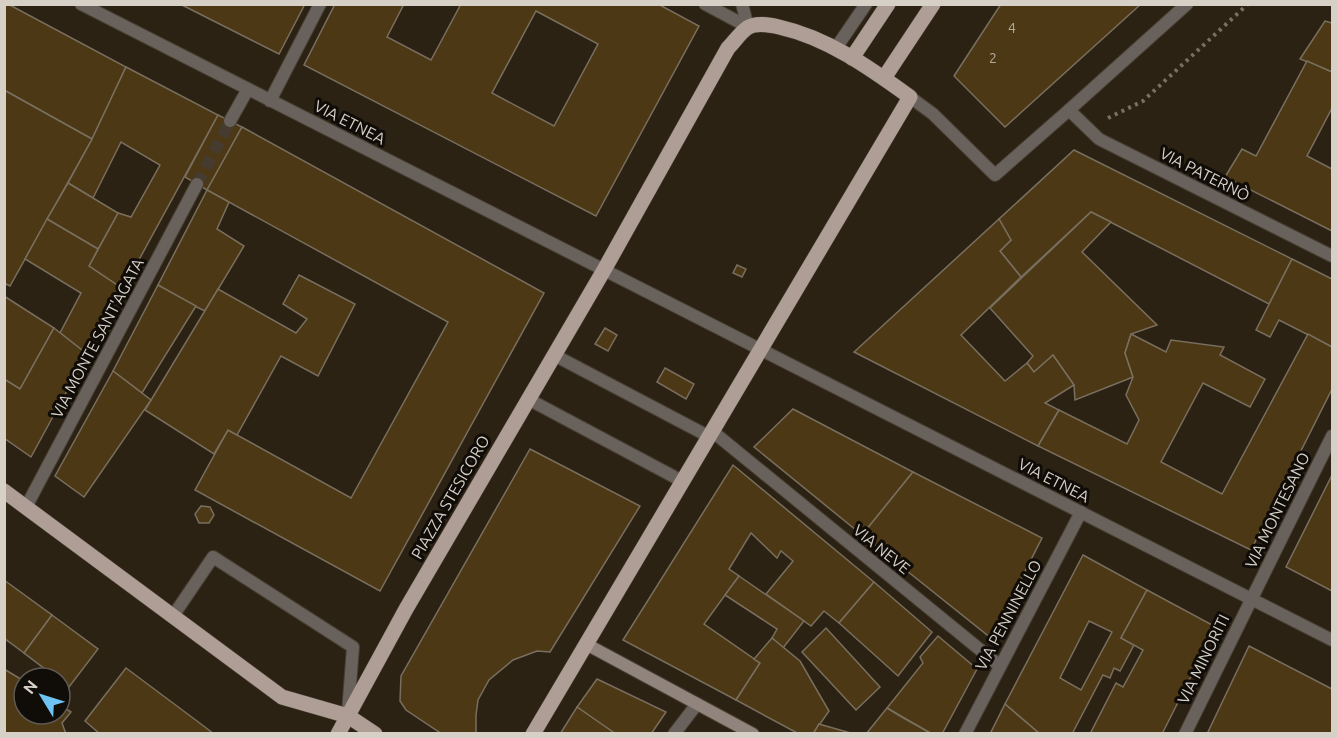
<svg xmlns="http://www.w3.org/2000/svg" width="1337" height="738" viewBox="0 0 1337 738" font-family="Ubuntu,sans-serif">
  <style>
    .building { fill: #4d3815; stroke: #796f5f; stroke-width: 1.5; fill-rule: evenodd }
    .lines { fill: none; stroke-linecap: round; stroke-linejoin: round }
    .pedestrian-tunnel { stroke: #453c2f; stroke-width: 12; stroke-dasharray: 12 6; stroke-linecap: butt }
    .service-casing { stroke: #463e31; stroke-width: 14 }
    .pedestrian-casing { stroke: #463e31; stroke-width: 14 }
    .minor-casing { stroke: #463e31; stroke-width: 14 }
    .secondary-casing { stroke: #463e31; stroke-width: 14 }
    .primary-casing { stroke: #463e31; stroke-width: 16 }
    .path { stroke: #787064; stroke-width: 4; stroke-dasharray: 3 4.5; stroke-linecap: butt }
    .service { stroke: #69615c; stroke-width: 12 }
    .pedestrian { stroke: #69615c; stroke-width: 12 }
    .minor { stroke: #69615c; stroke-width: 12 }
    .secondary { stroke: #90847c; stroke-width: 12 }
    .primary { stroke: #ae9e95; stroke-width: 15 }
    .labels { text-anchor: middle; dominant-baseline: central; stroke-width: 6; stroke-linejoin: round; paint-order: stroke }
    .number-label { font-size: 14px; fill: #b4aa9a }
    .street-label { font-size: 16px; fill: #d6d0c7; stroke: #100c07 }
  </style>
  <rect width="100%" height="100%" fill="#2b2214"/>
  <!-- building -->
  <g class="building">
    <polygon points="4,4 8,4 126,67 92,139 4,90"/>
    <polygon points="180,4 305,4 279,54"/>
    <path d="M335 4H404L387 37 431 60 461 4H658L699 26 596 216 304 65ZM536 11 598 44 554 126 492 93Z"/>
    <polygon points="1001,4 1141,4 1005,127 954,76"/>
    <polygon points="1325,21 1332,23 1332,72 1300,59"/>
    <polygon points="1307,61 1332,72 1332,108 1307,156 1332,169 1332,231 1225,177 1242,149 1256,156"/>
    <polygon points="126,67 218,115 123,289 89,266 118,213 131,217 160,165 121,142 93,198 68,183 92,139"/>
    <polygon points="4,90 92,139 10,286 4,283"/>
    <polygon points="218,115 242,127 207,190 185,177"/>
    <polygon points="242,127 544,293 380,591 195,490 228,430 351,498 448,322 207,190"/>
    <polygon points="1074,150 1292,259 1269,304 1091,212 1021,277 1000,251 1011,240 999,219"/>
    <polygon points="68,183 118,213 98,249 47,219"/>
    <polygon points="207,190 229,202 217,229 244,246 205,311 182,300 158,285"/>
    <polygon points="1091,212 1111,222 1082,252 1157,325 1131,334 1125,353 1133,377 1075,400 1074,385 1053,355 1034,372 1027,363 1033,356 990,308"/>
    <polygon points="47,219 98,249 89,266 123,289 87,354 60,333 81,293 25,259"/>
    <polygon points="999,219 1011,240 1000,251 1021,277 961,335 1005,381 1027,363 1034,372 1053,355 1074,385 1045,403 1059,410 1038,446 854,352"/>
    <polygon points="1292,259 1332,279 1332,347 1279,320 1270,337 1256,330"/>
    <polygon points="737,265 746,269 742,277 733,273"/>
    <polygon points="299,275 355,304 318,376 281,356 237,435 228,430 214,454 145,410 218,289 296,333 307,319 283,304"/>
    <polygon points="158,285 196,306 142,393 113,371"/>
    <polygon points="4,296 54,328 20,389 4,379"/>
    <polygon points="54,328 87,354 31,457 4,438 4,379 20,389"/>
    <polygon points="605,328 617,335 608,351 595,344"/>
    <polygon points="1131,334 1166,352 1171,340 1224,347 1220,355 1265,379 1250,407 1203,383 1161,462 1222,494 1308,334 1332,347 1332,389 1251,550 1038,446 1059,410 1127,444 1139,420 1126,395 1133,377 1125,353"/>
    <polygon points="665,368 694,384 686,399 657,382"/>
    <polygon points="113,371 151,400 84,497 55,476"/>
    <polygon points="793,409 913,472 862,535 754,447"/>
    <polygon points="530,449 640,506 550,652 537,651 513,660 489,680 478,700 476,715 476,734 442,734 406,710 400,701 401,676"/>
    <polygon points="733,465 874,582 839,623 824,611 811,626 766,594 793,561 781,551 777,558 751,533 729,569 739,576 704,624 760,663 736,700 623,640"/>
    <polygon points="913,472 1042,538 991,638 862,535"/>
    <polygon points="1332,475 1332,591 1286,567"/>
    <polygon points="201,506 210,507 214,515 209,523 199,523 195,514"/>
    <path d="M1083 555 1147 590 1121 638 1134 645 1120 671 1114 668 1110 678 1103 675 1072 734H1040L1005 704ZM1089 621 1112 632 1081 690 1060 678Z"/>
    <polygon points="739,576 804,621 783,648 772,638 777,629 725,595"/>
    <polygon points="4,580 52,615 24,653 4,638"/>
    <polygon points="874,582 932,632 898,676 839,623"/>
    <polygon points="1147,590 1216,627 1162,734 1090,734 1116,683 1123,687 1143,650 1121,638"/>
    <polygon points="52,615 98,649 69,687 60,680 60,678 57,678 24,653"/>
    <polygon points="826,628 880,687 856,710 802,652"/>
    <polygon points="938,636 977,669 942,734 932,734 887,708 923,663 920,657"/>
    <polygon points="772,638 800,661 829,711 813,734 799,734 736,700 760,663 754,659"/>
    <polygon points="1249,646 1332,689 1332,734 1207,734"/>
    <polygon points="126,668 197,721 214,734 100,734 85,721"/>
    <polygon points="4,669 24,681 24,714 60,714 60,705 71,712 62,723 66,734 4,734"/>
    <polygon points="597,679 666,712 651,734 615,734 577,707"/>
    <polygon points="1005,704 1040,734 990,734"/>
    <polygon points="577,707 613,732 612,734 560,734"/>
    <polygon points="887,708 900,716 932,734 866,734"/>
    <polygon points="819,724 854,734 813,734"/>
  </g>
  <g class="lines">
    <!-- pedestrian-tunnel -->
    <polyline class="pedestrian-tunnel" points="197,184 230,121"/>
    <defs>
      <g id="service">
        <polyline points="836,48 866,4"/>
        <polyline points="173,616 213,557 353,647 348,712"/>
      </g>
      <g id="pedestrian">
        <polyline points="81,4 1332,640"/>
        <polyline points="705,4 748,27"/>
        <polyline points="742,4 748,27"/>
        <polyline points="270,101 320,4"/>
        <polyline points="230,121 248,89"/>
        <polyline points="554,355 708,436"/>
        <polyline points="528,399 682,481"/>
        <polyline points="712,431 1000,666"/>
        <polyline points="26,507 197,184"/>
        <polyline points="674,734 697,704"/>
        <polyline points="965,734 1081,512"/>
        <polyline points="1185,734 1332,436"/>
      </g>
      <g id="minor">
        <polyline points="910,97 933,114 995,175 1069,110 1187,4"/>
        <polyline points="1069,110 1099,139 1332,256"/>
      </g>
      <polyline id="secondary" points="586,644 753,734"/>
      <g id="primary">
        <polyline points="852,58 888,4"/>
        <polyline points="884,78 933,4"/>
        <polyline points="4,491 282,697 348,716 375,734"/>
        <path d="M338 734 406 609 604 270 728 48C734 42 740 33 747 28 756 22 770 25 779 27 828 38 870 68 910 97L533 734"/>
      </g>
    </defs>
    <!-- service casing -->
    <use href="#service" class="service-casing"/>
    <!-- pedestrian casing -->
    <use href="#pedestrian" class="pedestrian-casing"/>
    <!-- minor casing -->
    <use href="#minor" class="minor-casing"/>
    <!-- secondary casing -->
    <use href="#secondary" class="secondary-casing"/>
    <!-- primary casing -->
    <use href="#primary" class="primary-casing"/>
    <!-- path -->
    <polyline class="path" points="1108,118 1143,101 1248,4"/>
    <!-- service -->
    <use href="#service" class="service"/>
    <!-- pedestrian -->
    <use href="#pedestrian" class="pedestrian"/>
    <!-- minor -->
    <use href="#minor" class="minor"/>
    <!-- secondary -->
    <use href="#secondary" class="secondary"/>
    <!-- primary -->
    <use href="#primary" class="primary"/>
  </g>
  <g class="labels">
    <!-- number labels -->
    <g class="number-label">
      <text x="1012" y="28">4</text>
      <text x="993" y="58">2</text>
    </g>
    <!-- street labels -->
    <g class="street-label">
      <text transform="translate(350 122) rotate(27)">VIA ETNEA</text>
      <text transform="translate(1205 174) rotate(27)">VIA PATERNÒ</text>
      <text transform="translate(97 338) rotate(-62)">VIA MONTE SANT'AGATA</text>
      <text transform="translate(1054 480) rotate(27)">VIA ETNEA</text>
      <text transform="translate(450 497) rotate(-60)">PIAZZA STESICORO</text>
      <text transform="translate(1277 510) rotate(-64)">VIA MONTESANO</text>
      <text transform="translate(882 549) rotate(39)">VIA NEVE</text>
      <text transform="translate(1008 615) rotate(-62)">VIA PENNINELLO</text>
      <text transform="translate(1203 659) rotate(-64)">VIA MINORITI</text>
    </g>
  </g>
  <!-- border -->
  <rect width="1337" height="738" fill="none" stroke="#d6d0c7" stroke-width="12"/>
  <!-- north arrow -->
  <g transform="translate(42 696) rotate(308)"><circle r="28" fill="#100c07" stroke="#5f5a54" stroke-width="1.5"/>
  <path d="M0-4.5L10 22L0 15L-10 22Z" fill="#6fc2f4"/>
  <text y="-9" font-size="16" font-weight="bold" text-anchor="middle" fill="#d6d0c7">N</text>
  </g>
</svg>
